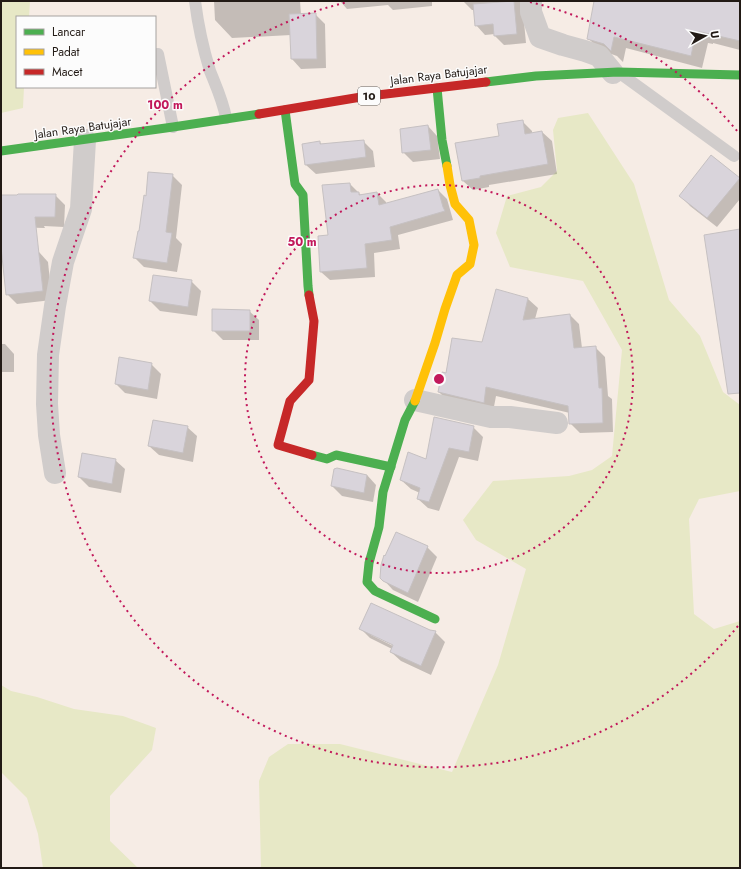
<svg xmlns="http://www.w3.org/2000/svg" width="741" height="869" viewBox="0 0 741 869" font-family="Jost,sans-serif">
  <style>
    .green { fill: #e7e8c6 }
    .shadow { fill: #0003; fill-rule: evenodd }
    .building { fill: #d9d4db; stroke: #c6c1c2 }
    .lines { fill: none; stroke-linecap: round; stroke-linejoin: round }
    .lane { stroke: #d0cccb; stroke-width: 12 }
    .street { stroke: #d0cccb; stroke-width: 22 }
    .fast { stroke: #4caf50; stroke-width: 9 }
    .slow { stroke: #ffc107; stroke-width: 9 }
    .jam { stroke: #c62828; stroke-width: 9 }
    .ring { fill: none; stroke: #c2185b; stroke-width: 2; stroke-dasharray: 2 4 }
    .labels { text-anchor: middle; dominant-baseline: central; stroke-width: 3; stroke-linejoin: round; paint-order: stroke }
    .shield { fill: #fcfcfc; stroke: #635e5a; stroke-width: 1 }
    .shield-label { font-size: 11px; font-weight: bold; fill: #221a15 }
    .street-label { font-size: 12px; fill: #221a15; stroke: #fcfcfc }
    .centre { fill: #c2185b; stroke: #fcfcfc; stroke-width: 2 }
    .ring-label { font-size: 12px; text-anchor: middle; font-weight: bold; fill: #c2185b; stroke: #fcfcfc; stroke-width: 3; stroke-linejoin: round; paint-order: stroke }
  </style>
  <rect width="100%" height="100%" fill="#f6ece5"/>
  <!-- green -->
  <g class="green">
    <polygon points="1,1 30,1 29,17 17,17 17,87 24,87 23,108 1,113"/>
    <polygon points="588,113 634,184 669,300 700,336 723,392 740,405 740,491 699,499 689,519 694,614 714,629 740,621 740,868 261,868 259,781 269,757 288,744 340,744 452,772 498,665 526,569 476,540 463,520 493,481 569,476 592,470 612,456 622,350 583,281 510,267 496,233 507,196 541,187 557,171 553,130 558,118"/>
    <polygon points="1,685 11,691 37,697 74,709 123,716 156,728 152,750 110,796 110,841 138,868 43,868 38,834 27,798 1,772"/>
  </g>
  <!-- shadow -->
  <g class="shadow">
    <polygon points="214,1 300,1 301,15 315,14 325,24 326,68 301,69 292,59 291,35 232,38 215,20"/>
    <polygon points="340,1 432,1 432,6 393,10 388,5 347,9"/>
    <polygon points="463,1 522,1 526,43 504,45 495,36 495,34 485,35 476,25 474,10 472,10"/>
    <polygon points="595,1 740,1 740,50 713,43 713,44 708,43 702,68 626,48 623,62 617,56 600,50 588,38"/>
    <polygon points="522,121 532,131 532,133 542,132 552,141 557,174 489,185 489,187 473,190 463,181 500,137"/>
    <polygon points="428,126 437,136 440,159 413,162 403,152"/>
    <polygon points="363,141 373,151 375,167 316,174 306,165 320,142 322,145"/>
    <polygon points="712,157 740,180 740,199 717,227 690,206 681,196"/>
    <polygon points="172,175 182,185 176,238 182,244 177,272 144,267 134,257 140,232 146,197"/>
    <polygon points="350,184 361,195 377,193 386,202 386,204 438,190 447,199 453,220 398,235 400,249 374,253 375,277 330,280 321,272 329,236"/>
    <polygon points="55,195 65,205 64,227 44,226 45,228 5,227 1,223 1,196"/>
    <polygon points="39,252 48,262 52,300 17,304 7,294"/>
    <polygon points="191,281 201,291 197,316 160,311 150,301"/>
    <polygon points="496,291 528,299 538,308 535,319 570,315 579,324 582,348 595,347 605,357 608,396 612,399 613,432 580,433 570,423 570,413 496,396 493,412 449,402 439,392 447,374 483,344"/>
    <polygon points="249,311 259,320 259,340 223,340 213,330"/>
    <polygon points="1,344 5,344 14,354 14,372 1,372"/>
    <polygon points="151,364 161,374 157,399 125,393 116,384"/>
    <polygon points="187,427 197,436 193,462 159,455 149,446"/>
    <polygon points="473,427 483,437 478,461 459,457 439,511 428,508 418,499 420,493 411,489 401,480"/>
    <polygon points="115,460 125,469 121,493 89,487 79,477"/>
    <polygon points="367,475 376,485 373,502 342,496 332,486"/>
    <polygon points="427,547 437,557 418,602 393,590 381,577"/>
    <path d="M361 629 435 632 445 642 431 675 401 661 391 652 392 649 370 638ZM371 633 398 646 397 648 371 635Z"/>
  </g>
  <!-- building -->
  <g class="building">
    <polygon points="514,1 517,34 494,36 493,24 475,26 473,4"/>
    <polygon points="594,1 740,1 740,41 701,32 696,32 691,56 614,37 611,51 604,44 587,39"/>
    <polygon points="316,13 317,59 291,59 289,14"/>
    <polygon points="523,120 525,134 542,131 548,164 480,176 480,178 462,181 455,143 499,136 497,124"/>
    <polygon points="428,125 431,150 402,153 400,129"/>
    <polygon points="364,140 366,157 305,165 302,144 320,141 320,144"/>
    <polygon points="711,155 740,178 707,218 679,196"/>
    <polygon points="148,172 173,174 166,232 172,233 167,263 133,258 138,231 139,231 144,195 146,196"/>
    <polygon points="350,183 351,192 359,192 359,195 377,192 379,205 438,189 443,207 445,211 390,227 392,240 365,244 367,268 320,272 318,236 328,235 322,185"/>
    <polygon points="18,194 56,194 55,217 35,217 43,291 6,295 1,247 1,195 17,195"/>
    <polygon points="740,229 740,393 728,394 704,235"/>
    <polygon points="153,275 192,280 188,307 149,301"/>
    <polygon points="496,289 528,298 523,320 570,314 574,348 596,346 599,388 602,388 603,423 569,424 568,406 486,387 484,403 438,392 442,372 446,373 452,338 482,342"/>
    <polygon points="212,309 250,310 250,331 212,331"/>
    <polygon points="119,357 152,363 148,390 115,384"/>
    <polygon points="434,417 474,426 469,452 449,448 429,502 417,499 420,488 400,480 408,452 426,459"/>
    <polygon points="153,420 188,426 183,453 148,446"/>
    <polygon points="82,453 116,459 112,484 78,477"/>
    <polygon points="337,468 367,475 364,493 331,486 334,469"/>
    <polygon points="396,532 428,546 408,593 383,581 380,578 381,565 384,555 385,556"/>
    <polygon points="371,603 430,630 436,631 421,666 390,652 393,645 359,629"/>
  </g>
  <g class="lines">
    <!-- lane -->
    <g class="lane">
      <path d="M195 1C198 25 203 48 210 71 216 86 223 101 226 118"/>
      <polyline points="158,54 173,127"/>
      <polyline points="621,74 734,156"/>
    </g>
    <!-- street -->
    <g class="street">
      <polyline points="531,1 531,12 540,37 563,45 585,51 599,56 613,73"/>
      <polyline points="415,400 491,417 510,417 557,423"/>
      <polyline points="55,473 49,435 47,404 48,355 55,306 63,262 81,209 85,140"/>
    </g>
    <!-- fast -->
    <g class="fast">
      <polyline points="486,82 536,76 618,72 740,75"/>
      <polyline points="437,88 442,140 447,166"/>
      <polyline points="285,110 295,184 303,195 308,286 309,295"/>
      <polyline points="1,151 173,127 259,114"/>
      <polyline points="415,401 405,420 383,492 379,527 369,563 367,582 375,591 435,619"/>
      <polyline points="312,455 327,459 336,455 391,467"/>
    </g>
    <!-- slow -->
    <polyline class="slow" points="415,401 435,343 445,309 457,275 470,264 474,245 469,220 455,204 450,185 447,166"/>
    <!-- jam -->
    <g class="jam">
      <polyline points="259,114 361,97 486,82"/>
      <polyline points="309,295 314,321 309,380 290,401 278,445 312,455"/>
    </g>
  </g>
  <!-- distance rings -->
  <g class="ring">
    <circle cx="439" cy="379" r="194"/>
    <path d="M738 626A388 388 0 1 1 348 2M530 2A388 388 0 0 1 738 132"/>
  </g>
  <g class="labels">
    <!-- shield labels -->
    <rect class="shield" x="358" y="87" width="22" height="18" rx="3"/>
    <g class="shield-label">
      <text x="369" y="96">10</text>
    </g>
    <!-- street labels -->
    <g class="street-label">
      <text transform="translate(439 75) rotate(-7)">Jalan Raya Batujajar</text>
      <text transform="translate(83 128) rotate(-8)">Jalan Raya Batujajar</text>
    </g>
  </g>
  <circle cx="439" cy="379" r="6" class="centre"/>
  <g class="ring-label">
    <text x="165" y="109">100 m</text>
    <text x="302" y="246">50 m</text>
  </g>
  <!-- border -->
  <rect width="741" height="869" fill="none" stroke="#221a15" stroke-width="4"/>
  <!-- legend -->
  <rect x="16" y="16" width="140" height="72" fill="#fcfcfc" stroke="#a5a2a0"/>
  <rect x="24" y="29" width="20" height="6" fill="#4caf50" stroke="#a5a2a0"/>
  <text x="52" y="36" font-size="12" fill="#221a15">Lancar</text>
  <rect x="24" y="49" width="20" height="6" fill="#ffc107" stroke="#a5a2a0"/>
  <text x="52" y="56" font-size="12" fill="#221a15">Padat</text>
  <rect x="24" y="69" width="20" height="6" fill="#c62828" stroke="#a5a2a0"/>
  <text x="52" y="76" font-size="12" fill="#221a15">Macet</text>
  <!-- north arrow -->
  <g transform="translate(705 36) rotate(82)" stroke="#fcfcfc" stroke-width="3" paint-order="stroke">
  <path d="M0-3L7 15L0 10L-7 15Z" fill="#221a15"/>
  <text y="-6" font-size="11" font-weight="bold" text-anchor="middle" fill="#221a15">U</text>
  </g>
</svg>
